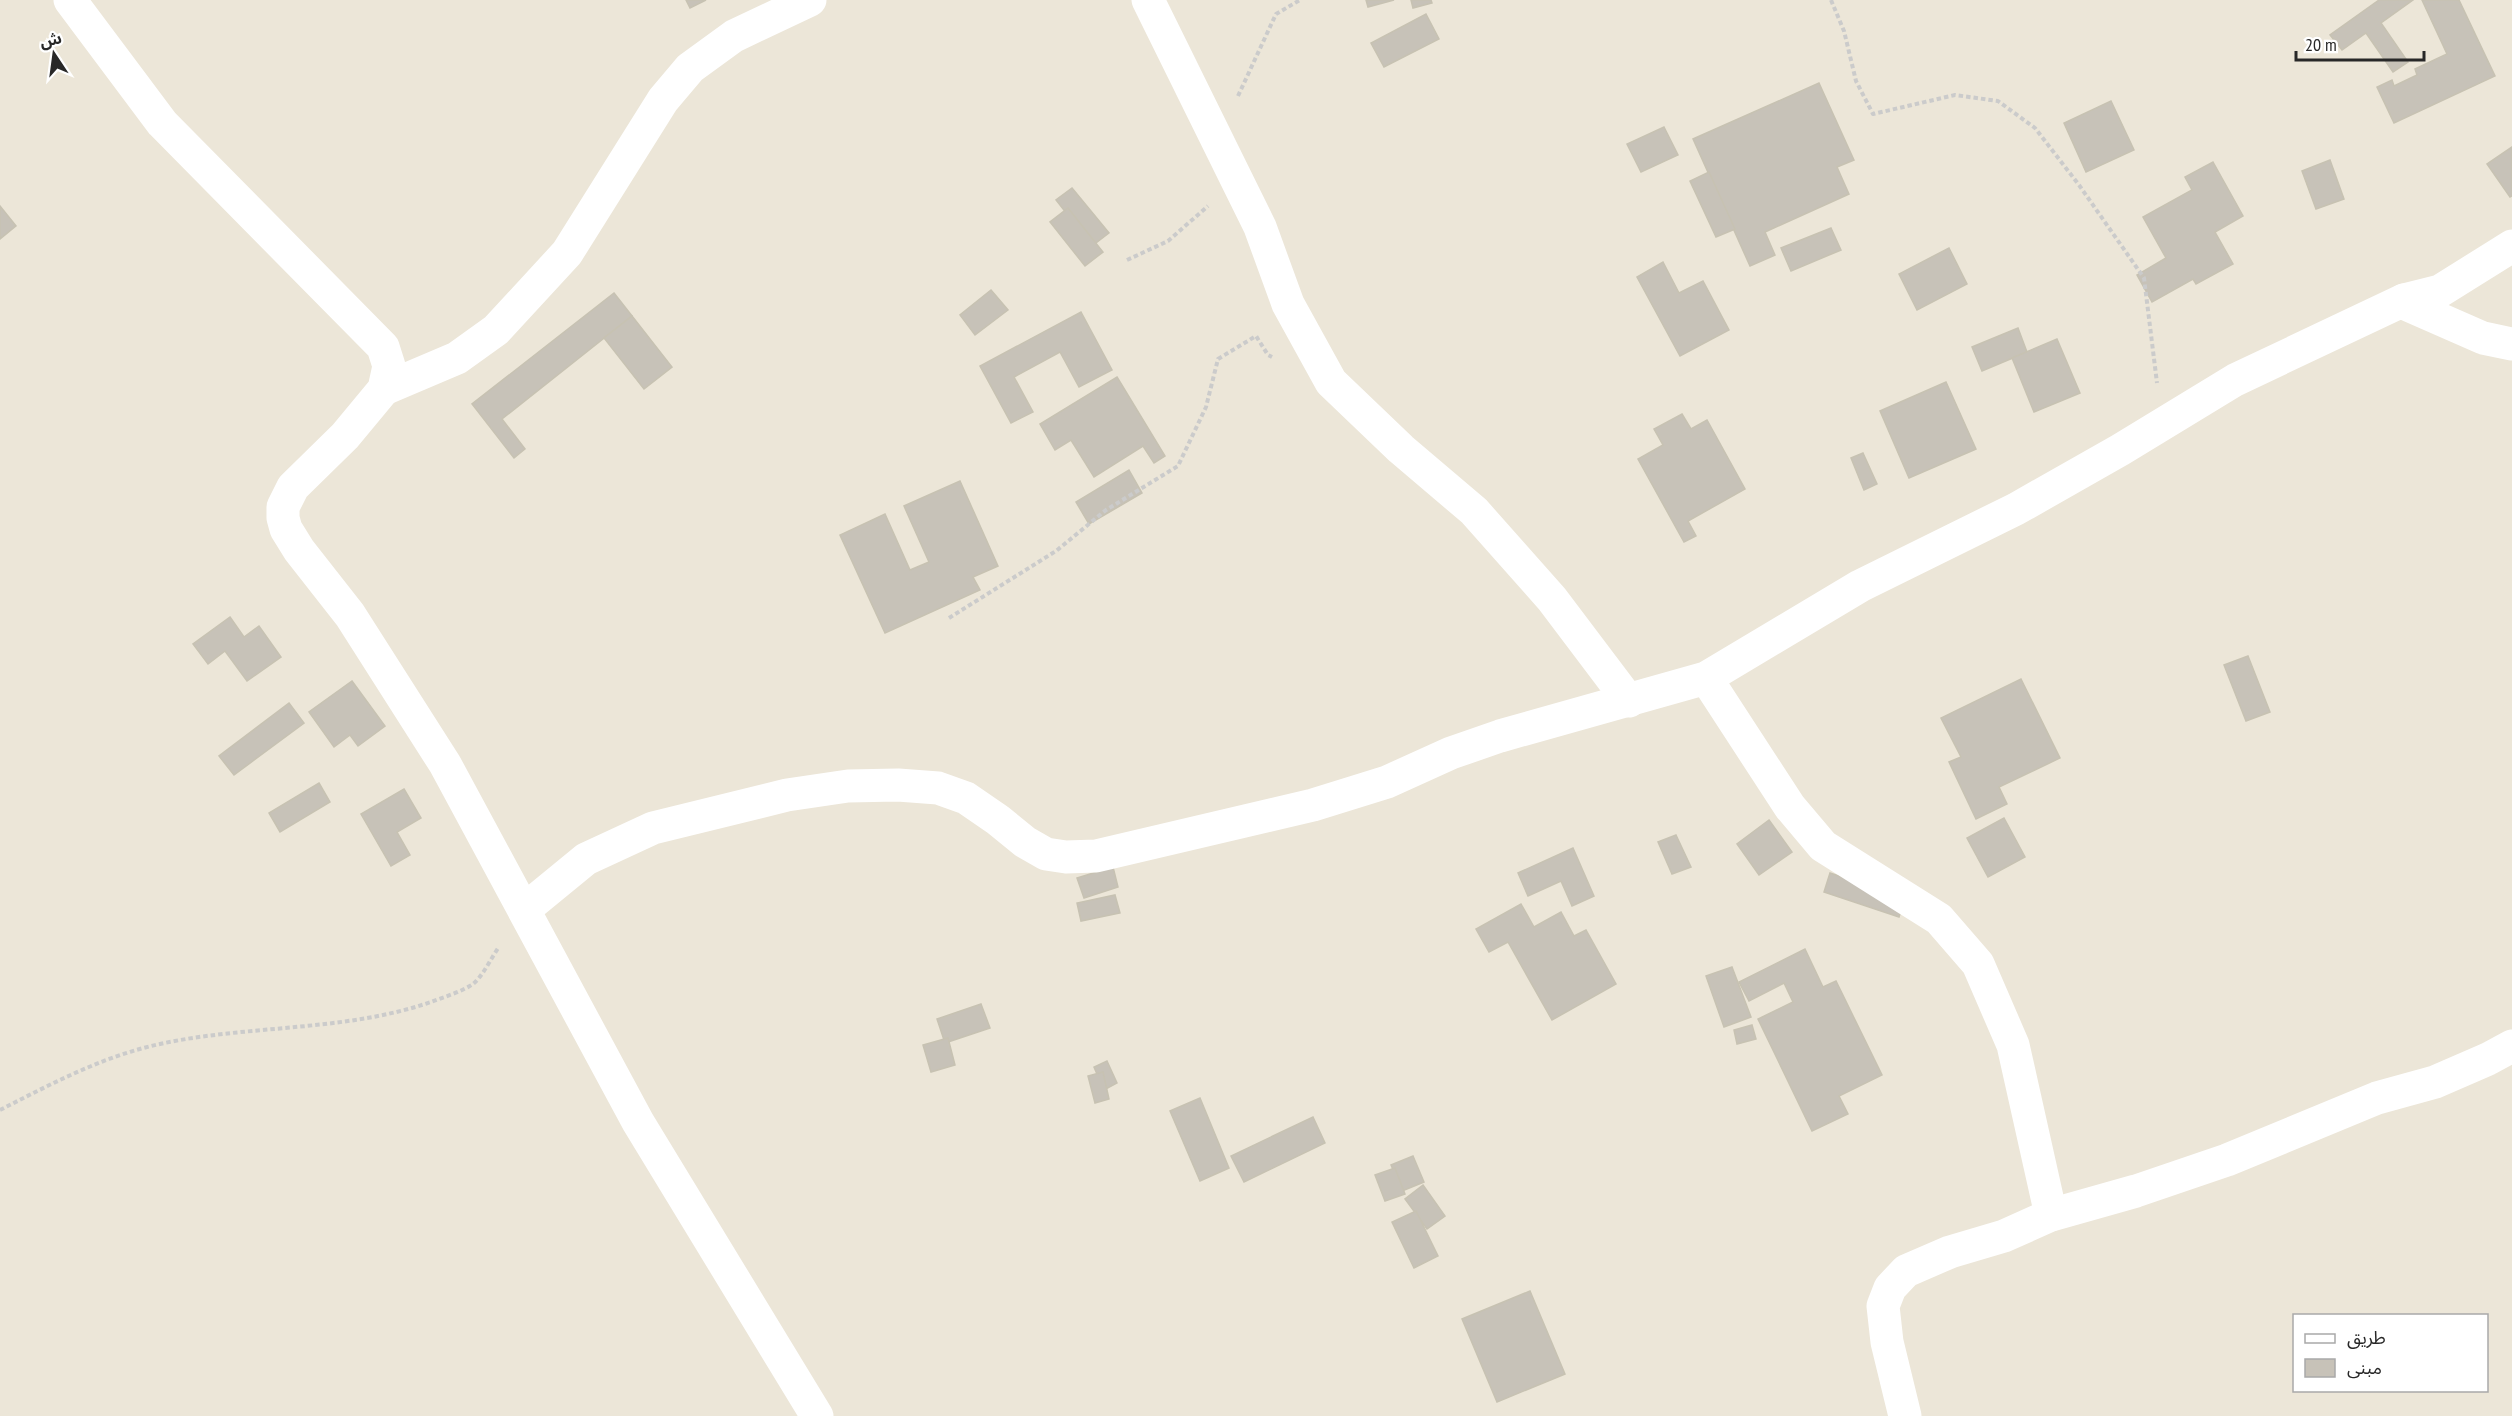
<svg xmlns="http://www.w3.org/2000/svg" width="2512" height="1416" viewBox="0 0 2512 1416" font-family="'PT Sans Narrow','Noto Sans Arabic',sans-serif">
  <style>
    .building { fill: #c7c2b8; stroke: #c7c2b2; stroke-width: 1.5 }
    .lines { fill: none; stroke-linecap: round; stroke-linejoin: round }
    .path { stroke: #cbcbcb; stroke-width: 4; stroke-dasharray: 4.5 3; stroke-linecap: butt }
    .minor { stroke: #fff; stroke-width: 33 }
  </style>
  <rect width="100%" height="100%" fill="#ece6d8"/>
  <!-- building -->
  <g class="building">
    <polygon points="686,0 706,0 690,8"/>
    <polygon points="1366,0 1394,0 1368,7"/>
    <polygon points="1411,0 1431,0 1432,3 1413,8"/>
    <polygon points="2379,0 2413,0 2381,23 2408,62 2393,72 2366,33 2342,50 2330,35"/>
    <polygon points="2422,0 2459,0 2495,76 2394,123 2377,87 2392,80 2394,86 2417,75 2415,69 2447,54"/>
    <polygon points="1426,14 1439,39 1384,67 1371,43"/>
    <polygon points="1819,83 1854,160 1837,167 1849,194 1765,232 1775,255 1750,266 1693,139"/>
    <polygon points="2111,101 2134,150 2086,172 2064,123"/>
    <polygon points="1664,127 1678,155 1641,172 1627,144"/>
    <polygon points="2512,147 2512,196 2510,197 2487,164"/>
    <polygon points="2330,160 2344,199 2316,209 2302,171"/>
    <polygon points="2213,162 2243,216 2215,232 2233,264 2196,284 2193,279 2152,302 2137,275 2166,258 2143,217 2192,190 2185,177"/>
    <polygon points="1709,172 1735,229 1716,237 1690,181"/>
    <polygon points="1072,188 1109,233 1092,246 1056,200"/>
    <polygon points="0,206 16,226 0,239"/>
    <polygon points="1068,208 1103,252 1085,266 1050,222"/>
    <polygon points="1831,228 1841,250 1791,271 1781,248"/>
    <polygon points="1949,248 1967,284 1917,310 1899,274"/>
    <polygon points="1663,262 1679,293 1703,281 1729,330 1680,356 1637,277"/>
    <polygon points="991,290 1008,310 975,335 960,315"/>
    <polygon points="614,293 632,316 502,419 525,449 514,458 472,404"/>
    <polygon points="1081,312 1112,370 1079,387 1060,352 1014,377 1033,412 1011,423 980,366"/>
    <polygon points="632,316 672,367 644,389 604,338"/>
    <polygon points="2018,328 2027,352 1982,371 1972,347"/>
    <polygon points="2057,339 2080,393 2034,412 2012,358"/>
    <polygon points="1117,377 1165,456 1154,463 1143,446 1094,477 1071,440 1055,450 1040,424"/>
    <polygon points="1946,382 1976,449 1909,478 1880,411"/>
    <polygon points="1682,414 1691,429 1707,420 1745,489 1688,521 1696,536 1684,542 1638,459 1663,445 1654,429"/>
    <polygon points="1863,453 1877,484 1864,490 1851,458"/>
    <polygon points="1129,470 1142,493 1089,524 1076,502"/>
    <polygon points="960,481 998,566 973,577 980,590 885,633 840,535 885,514 910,570 929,562 904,506"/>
    <polygon points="230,617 244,637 259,626 281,657 247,681 225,651 208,664 193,644"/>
    <polygon points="2248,656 2270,712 2246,721 2224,665"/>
    <polygon points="2021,679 2060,758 1999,787 2007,804 1976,819 1949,762 1961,757 1941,718"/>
    <polygon points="352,681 385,726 358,746 350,735 334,747 309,712"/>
    <polygon points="289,703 304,723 234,775 219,756"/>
    <polygon points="319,783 330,802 280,832 269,813"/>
    <polygon points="404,789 421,818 397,832 410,855 391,866 361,814"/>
    <polygon points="2004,818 2025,857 1988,877 1967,838"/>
    <polygon points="1769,820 1792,852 1759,875 1737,844"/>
    <polygon points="1676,835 1691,867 1672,874 1658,842"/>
    <polygon points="1573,848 1594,896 1572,906 1561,881 1528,896 1518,873"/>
    <polygon points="1113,867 1118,887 1084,898 1077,878"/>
    <polygon points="1830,873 1905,898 1899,917 1824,892"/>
    <polygon points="1115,895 1120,913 1081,921 1077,903"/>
    <polygon points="1521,904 1534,927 1561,912 1574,936 1586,930 1616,984 1552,1020 1508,942 1489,952 1476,929"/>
    <polygon points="1805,949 1823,987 1836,981 1882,1075 1839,1096 1848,1114 1812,1131 1758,1019 1793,1002 1784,983 1749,1001 1739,982"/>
    <polygon points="1732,967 1751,1017 1724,1027 1706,976"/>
    <polygon points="981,1004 990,1028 945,1043 937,1019"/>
    <polygon points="1752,1025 1756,1039 1737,1044 1734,1030"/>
    <polygon points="948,1038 955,1065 931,1072 923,1045"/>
    <polygon points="1107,1061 1117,1083 1104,1090 1094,1067"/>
    <polygon points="1103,1072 1109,1099 1095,1103 1088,1076"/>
    <polygon points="1200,1098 1229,1168 1200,1181 1170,1111"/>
    <polygon points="1313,1117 1325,1143 1244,1182 1231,1156"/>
    <polygon points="1413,1156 1424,1182 1402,1191 1391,1165"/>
    <polygon points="1395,1168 1405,1194 1385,1201 1375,1175"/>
    <polygon points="1423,1185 1445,1216 1427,1229 1405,1199"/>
    <polygon points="1416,1211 1438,1256 1414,1268 1392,1222"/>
    <polygon points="1530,1291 1565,1374 1497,1402 1462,1319"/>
  </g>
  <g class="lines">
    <!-- path -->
    <g class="path">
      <polyline points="1831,0 1844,31 1856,81 1873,114 1955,95 1998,101 2035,128 2079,185 2144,278 2157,383"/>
      <polyline points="1238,96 1276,14 1300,0"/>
      <polyline points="1127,260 1168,241 1208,206"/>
      <polyline points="949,618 1056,551 1106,510 1178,466 1206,407 1218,359 1256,336 1268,355 1272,357"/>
      <path d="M0 1110C49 1085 98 1059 151 1046 243 1024 341 1033 431 1002 444 997 461 992 473 984 483 976 491 958 499 947"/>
    </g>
    <!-- minor -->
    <g class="minor">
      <polyline points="70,0 162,123 383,347 389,366 384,389 345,436 293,487 283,507 283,518 286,529 299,550 350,615 445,764 638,1122 817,1416"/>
      <polyline points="1148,0 1260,227 1288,304 1331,382 1401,449 1474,511 1552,599 1629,701"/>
      <polyline points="2404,300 2410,306 2483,338 2512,344"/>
      <polyline points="384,389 457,358 496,330 567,253 663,100 690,68 734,36 810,0"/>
      <polyline points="1706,678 1790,807 1823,846 1939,919 1978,964 2013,1045 2051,1215"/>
      <polyline points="525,909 586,859 653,828 787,795 848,786 898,785 938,788 966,798 998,820 1025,842 1046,854 1066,857 1096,856 1313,805 1387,782 1451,753 1500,736 1706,678 1860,586 2016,509 2120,450 2235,380 2404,300 2440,291 2512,246"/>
      <polyline points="1905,1416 1887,1342 1883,1306 1890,1288 1906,1271 1950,1252 2004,1236 2051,1215 2136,1191 2227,1160 2377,1098 2435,1082 2488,1059 2512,1046"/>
    </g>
  </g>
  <!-- legend -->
  <rect x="2293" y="1314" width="195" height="78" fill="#ffffff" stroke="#a9a9a9" stroke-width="1.5"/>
  <rect x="2305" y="1334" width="30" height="9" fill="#ffffff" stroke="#a9a9a9" stroke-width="1.5"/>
  <text x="2347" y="1344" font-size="18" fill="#282828">طريق</text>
  <rect x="2305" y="1359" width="30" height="18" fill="#c7c2b8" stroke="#a9a9a9" stroke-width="1.5"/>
  <text x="2347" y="1374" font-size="18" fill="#282828">مبنى</text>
  <!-- north arrow -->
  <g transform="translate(54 54) rotate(347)" stroke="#ffffff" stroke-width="4.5" paint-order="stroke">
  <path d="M0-4.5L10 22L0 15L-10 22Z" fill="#282828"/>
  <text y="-9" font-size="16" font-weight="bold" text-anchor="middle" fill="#282828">ش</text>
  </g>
  <!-- scale -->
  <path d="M2296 51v9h128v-9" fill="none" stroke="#282828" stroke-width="3"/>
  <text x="2305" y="51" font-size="18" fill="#282828" stroke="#ffffff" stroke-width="4.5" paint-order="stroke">20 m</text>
</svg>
